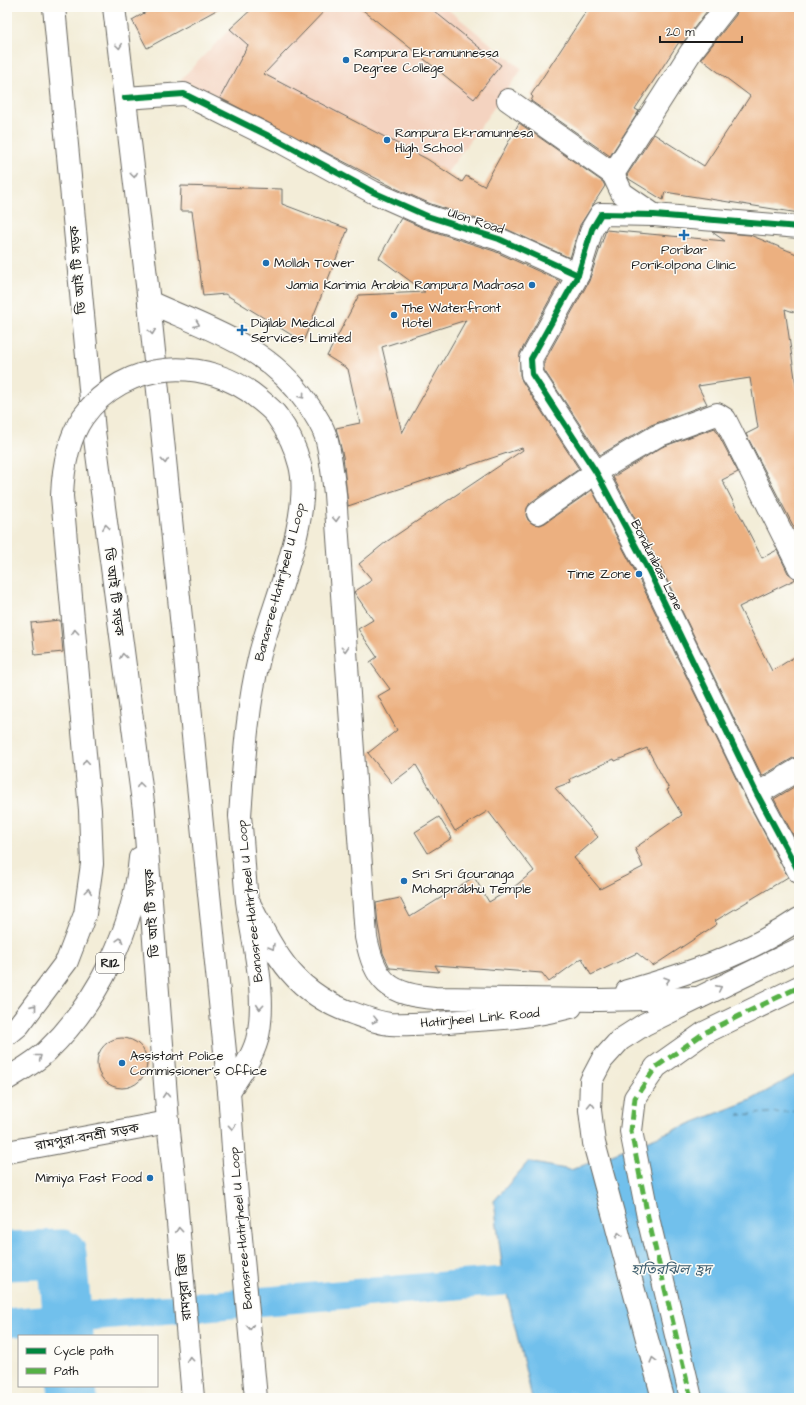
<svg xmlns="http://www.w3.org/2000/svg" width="806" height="1405" viewBox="0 0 806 1405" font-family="'Architects Daughter','Noto Sans Bengali',sans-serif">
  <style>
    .built { fill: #f4d3c0 }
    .water { fill: #71c0ec; stroke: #466e84 }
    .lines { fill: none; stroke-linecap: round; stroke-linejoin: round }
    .canal { stroke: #71c0ec; stroke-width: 29 }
    .river { stroke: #71c0ec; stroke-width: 49 }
    .ferry { stroke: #3e5e6f; stroke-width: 1; stroke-dasharray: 5 4; stroke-linecap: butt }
    .building { fill: #ecb080; fill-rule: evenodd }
    .street-casing { stroke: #67655e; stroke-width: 24 }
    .secondary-casing { stroke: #67655e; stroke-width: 24 }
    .primary-casing { stroke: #67655e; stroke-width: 24 }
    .street { stroke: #fff; stroke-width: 22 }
    .secondary { stroke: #fff; stroke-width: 22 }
    .primary { stroke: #fff; stroke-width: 22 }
    .primary-bridge-casing { stroke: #67655e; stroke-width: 24; stroke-linecap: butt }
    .primary-bridge { stroke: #fff; stroke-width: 22 }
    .quiet { stroke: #55b145; stroke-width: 5; stroke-dasharray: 10 5; stroke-linecap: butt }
    .cycleway-casing { stroke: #fdfcf7; stroke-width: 8 }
    .cycleway { stroke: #00873e; stroke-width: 6 }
    .oneway { stroke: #999 }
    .poi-dot { fill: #1f6fb2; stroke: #fdfcf7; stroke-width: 1.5 }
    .labels { text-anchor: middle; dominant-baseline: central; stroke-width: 3; stroke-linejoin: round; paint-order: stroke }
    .shield { fill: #fdfcf7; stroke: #605f5e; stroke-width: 1 }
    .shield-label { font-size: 12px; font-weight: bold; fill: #1c1c1c }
    .poi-label { font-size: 13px; fill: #1c1c1c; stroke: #fdfcf7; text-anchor: start }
    .street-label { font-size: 13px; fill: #1c1c1c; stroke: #fdfcf7 }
    .water-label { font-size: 14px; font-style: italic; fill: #3e5e6f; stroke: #fdfcf7 }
  </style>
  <rect width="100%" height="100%" fill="#fdfcf7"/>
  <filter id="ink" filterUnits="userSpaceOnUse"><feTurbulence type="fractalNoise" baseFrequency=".025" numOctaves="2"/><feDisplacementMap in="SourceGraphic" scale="8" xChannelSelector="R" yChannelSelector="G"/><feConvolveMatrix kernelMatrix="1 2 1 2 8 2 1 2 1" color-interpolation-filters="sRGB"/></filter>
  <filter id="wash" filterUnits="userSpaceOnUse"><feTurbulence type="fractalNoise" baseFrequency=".012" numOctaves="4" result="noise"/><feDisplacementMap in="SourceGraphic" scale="16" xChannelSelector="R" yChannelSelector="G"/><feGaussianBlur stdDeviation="0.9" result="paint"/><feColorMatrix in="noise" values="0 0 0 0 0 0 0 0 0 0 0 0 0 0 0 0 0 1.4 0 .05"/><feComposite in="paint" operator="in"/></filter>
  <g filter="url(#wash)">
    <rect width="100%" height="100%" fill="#f3edd8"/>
    <!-- built -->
    <polygon class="built" points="258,7 445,7 522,69 428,199 180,80 230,29"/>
    <!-- water -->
    <polygon class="water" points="799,1073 799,1398 532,1398 504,1281 494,1201 528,1162 571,1170 751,1100"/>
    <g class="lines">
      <!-- canal -->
      <polyline class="canal" points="7,1323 504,1281"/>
      <!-- river -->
      <g class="river">
        <polyline points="7,1256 62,1254 69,1336"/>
        <polyline points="72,1386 73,1398"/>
      </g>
      <!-- ferry -->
      <polyline class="ferry" points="738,1115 799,1111"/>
    </g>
    <g id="blocks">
      <!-- building -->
      <g class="building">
        <polygon points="155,7 222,7 147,48 132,20"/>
        <polygon points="254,7 328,7 264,74 427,159 462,182 466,176 484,186 519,123 603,182 605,186 580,225 570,258 504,228 431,204 395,188 220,98 248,45 230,29"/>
        <polygon points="359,7 429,7 501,65 474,99"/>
        <polygon points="589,7 710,7 682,44 679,42 635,109 639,111 610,156 531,101 533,97 531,95"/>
        <polygon points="738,7 799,7 799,213 665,192 663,200 629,179 627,175 654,134 704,166 750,96 701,59 736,15"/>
        <polygon points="181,186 282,189 282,204 348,229 303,342 225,294 203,296 192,211 180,211"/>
        <path d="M401 218 423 228 494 251 560 281 520 353V375L522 381 579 469 530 503 527 508 526 515 528 520 533 524 540 525 545 523 592 490 638 577 746 799 788 877 715 921 717 924 653 966 637 953 591 975 582 958 549 982 542 973 435 965 439 972 390 968 383 953 378 925 376 903 400 898 410 917 474 877 489 902 514 887 534 871 488 811 455 831 416 765 392 783 368 753 397 730 378 696 390 689 370 662 377 657 358 629 373 620 354 592 372 580 359 564 386 542 523 450 522 448 348 506 343 456 336 428 360 423 348 369 327 356 359 295 425 292 379 258ZM466 320 402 433 382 347ZM647 748 669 789 667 790 682 815 635 848 643 867 600 889 574 858 598 837 555 788 571 782 570 779 614 759 615 761Z"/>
        <polygon points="606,230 725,241 712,232 750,235 799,255 799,314 785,309 799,406 799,537 746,434 758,428 750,378 698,386 707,404 651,425 600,455 544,370 544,362 589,281"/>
        <polygon points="715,428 738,472 722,480 762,558 777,550 788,573 796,579 739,607 772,671 799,654 799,757 793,758 762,776 660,566 613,477 662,447"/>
        <polygon points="60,620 63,652 35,655 31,623"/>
        <polygon points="799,784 799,846 774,799"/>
        <polygon points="439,817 452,838 428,853 415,832"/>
        <circle cx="122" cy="1063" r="25"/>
      </g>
    </g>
  </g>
  <g filter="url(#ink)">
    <use href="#blocks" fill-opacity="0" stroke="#67655e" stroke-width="1"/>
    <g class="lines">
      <defs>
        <g id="street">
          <polyline points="125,98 184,94 281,142 373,192 427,216 499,239 578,275 592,229 601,214 654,215 799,227"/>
          <polyline points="508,100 613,174"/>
          <polyline points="654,215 622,193 613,174 691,52 726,7"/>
          <polyline points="578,275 531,359 532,374 596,472 649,571 757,794 799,872"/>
          <polyline points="538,513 596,472 657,436 717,414 725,419 799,567"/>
          <polyline points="757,794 799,769"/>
          <polyline points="691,1398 649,1222 631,1131 635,1098 656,1067 704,1033 799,987"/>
        </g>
        <g id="secondary">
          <path d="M149 302C208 329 268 346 307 403 315 414 322 425 326 437 331 456 333 476 335 494L366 937C375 982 389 995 435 998L598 1000 698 998"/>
          <path d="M250 905C277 958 296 994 355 1014 366 1018 379 1023 390 1024 413 1025 437 1023 460 1021 497 1019 534 1017 571 1007"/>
          <path d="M627 991C687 974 746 955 799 919"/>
          <polyline points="663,1398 594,1143 590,1110 591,1081 602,1060 620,1040 645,1024 799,949"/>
        </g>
        <g id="primary">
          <polyline points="54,7 94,431 144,810 168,1122 174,1176 193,1398"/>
          <polyline points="114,7 149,302 229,1091 234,1163 256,1398"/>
          <path d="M7 1079C21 1070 36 1062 47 1051 98 1002 134 929 140 858"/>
          <path d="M229 1091C239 1076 252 1058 257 1040 268 996 253 945 247 901 244 873 243 844 240 816"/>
          <polyline points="7,1152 168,1122"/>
        </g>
      </defs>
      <!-- street casing -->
      <use href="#street" class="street-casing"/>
      <!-- secondary casing -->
      <use href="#secondary" class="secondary-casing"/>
      <!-- primary casing -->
      <use href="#primary" class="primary-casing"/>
      <!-- street -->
      <use href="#street" class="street"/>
      <!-- secondary -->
      <use href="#secondary" class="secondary"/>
      <!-- primary -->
      <use href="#primary" class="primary"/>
      <defs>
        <path id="primary-bridge" d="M7 1035 19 1025 67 961 85 914 92 864 90 810 62 496C63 469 67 440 83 417 124 359 207 355 259 399 265 404 273 410 277 416 287 430 296 449 300 465 313 515 273 604 260 654 247 707 244 761 240 816"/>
      </defs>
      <!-- primary-bridge casing -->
      <use href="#primary-bridge" class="primary-bridge-casing"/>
      <!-- primary-bridge -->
      <use href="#primary-bridge" class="primary-bridge"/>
      <!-- quiet -->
      <polyline class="quiet" points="691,1398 649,1222 631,1131 635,1098 656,1067 704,1033 799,987"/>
      <defs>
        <g id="cycleway">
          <polyline points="125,98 184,94 281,142 373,192 427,216 499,239 578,275 592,229 601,214 654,215 799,227"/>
          <polyline points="578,275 531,359 532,374 596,472 649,571 757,794 799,872"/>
        </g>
      </defs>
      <!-- cycleway casing -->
      <use href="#cycleway" class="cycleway-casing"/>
      <!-- cycleway -->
      <use href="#cycleway" class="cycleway"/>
    </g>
    <!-- one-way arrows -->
    <defs><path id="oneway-chevron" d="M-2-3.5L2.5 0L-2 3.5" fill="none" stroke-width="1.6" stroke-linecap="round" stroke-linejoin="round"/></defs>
    <g class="oneway">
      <use href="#oneway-chevron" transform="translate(119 46) rotate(83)"/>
      <use href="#oneway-chevron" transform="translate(134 175) rotate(83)"/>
      <use href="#oneway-chevron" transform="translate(197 324) rotate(21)"/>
      <use href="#oneway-chevron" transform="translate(152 332) rotate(84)"/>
      <use href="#oneway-chevron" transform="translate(302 396) rotate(53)"/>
      <use href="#oneway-chevron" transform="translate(165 461) rotate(84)"/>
      <use href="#oneway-chevron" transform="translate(336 519) rotate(87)"/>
      <use href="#oneway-chevron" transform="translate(106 527) rotate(-97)"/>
      <use href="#oneway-chevron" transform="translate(75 632) rotate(-95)"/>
      <use href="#oneway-chevron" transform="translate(345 649) rotate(86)"/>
      <use href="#oneway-chevron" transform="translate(123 656) rotate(-98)"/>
      <use href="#oneway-chevron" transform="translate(86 762) rotate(-95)"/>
      <use href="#oneway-chevron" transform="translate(140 785) rotate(-98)"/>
      <use href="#oneway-chevron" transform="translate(88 891) rotate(-82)"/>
      <use href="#oneway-chevron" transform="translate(120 940) rotate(-73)"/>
      <use href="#oneway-chevron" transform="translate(272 947) rotate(59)"/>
      <use href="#oneway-chevron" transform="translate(667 980) rotate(-18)"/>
      <use href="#oneway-chevron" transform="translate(719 988) rotate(-26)"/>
      <use href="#oneway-chevron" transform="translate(34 1007) rotate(-51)"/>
      <use href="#oneway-chevron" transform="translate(260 1007) rotate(95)"/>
      <use href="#oneway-chevron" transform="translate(375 1020) rotate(14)"/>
      <use href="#oneway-chevron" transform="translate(39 1057) rotate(-38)"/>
      <use href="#oneway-chevron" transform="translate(166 1095) rotate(-94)"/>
      <use href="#oneway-chevron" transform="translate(591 1105) rotate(-89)"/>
      <use href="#oneway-chevron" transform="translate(232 1127) rotate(86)"/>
      <use href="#oneway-chevron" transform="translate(179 1230) rotate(-95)"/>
      <use href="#oneway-chevron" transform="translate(619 1235) rotate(-105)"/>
      <use href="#oneway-chevron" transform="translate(250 1327) rotate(85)"/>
      <use href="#oneway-chevron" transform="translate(190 1359) rotate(-95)"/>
      <use href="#oneway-chevron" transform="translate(653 1360) rotate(-105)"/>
    </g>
  </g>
  <!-- markers -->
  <g class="poi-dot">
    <circle cx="346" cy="60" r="4"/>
    <circle cx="387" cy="140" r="4"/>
    <path d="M682 229h4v4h4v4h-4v4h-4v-4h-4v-4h4z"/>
    <circle cx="266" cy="263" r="4"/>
    <circle cx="532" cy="285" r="4"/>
    <circle cx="394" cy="315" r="4"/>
    <path d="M240 324h4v4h4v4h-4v4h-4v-4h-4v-4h4z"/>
    <circle cx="639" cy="574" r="4"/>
    <circle cx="404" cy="881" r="4"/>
    <circle cx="122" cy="1063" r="4"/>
    <circle cx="150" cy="1178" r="4"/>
  </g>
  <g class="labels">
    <!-- shield labels -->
    <rect class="shield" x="96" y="953" width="28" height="20" rx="3"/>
    <g class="shield-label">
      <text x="110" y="963">R112</text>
    </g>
    <!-- poi labels -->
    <g class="poi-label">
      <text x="354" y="53">Rampura Ekramunnessa<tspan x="354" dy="15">Degree College</tspan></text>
      <text x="395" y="133">Rampura Ekramunnesa<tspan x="395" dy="15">High School</tspan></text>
      <text x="684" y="250" text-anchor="middle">Poribar<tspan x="684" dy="15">Porikolpona Clinic</tspan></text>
      <text x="274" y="263">Mollah Tower</text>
      <text x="524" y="285" text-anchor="end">Jamia Karimia Arabia Rampura Madrasa</text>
      <text x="402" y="308">The Waterfront<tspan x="402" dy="15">Hotel</tspan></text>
      <text x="251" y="323">Digilab Medical<tspan x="251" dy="15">Services Limited</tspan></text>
      <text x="631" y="574" text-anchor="end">Time Zone</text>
      <text x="412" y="874">Sri Sri Gouranga<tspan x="412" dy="15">Mohaprabhu Temple</tspan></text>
      <text x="130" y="1056">Assistant Police<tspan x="130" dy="15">Commissioner’s Office</tspan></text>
      <text x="142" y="1178" text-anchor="end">Mimiya Fast Food</text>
    </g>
    <!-- street labels -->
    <g class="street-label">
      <text transform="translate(476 221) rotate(18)">Ulon Road</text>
      <text transform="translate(78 270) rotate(-95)">ডি আই টি সড়ক</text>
      <text transform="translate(657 565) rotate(63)">Bondunibas Lane</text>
      <text transform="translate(280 582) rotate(-75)">Banasree-Hatirjheel U Loop</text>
      <text transform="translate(114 592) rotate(83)">ডি আই টি সড়ক</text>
      <text transform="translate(250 901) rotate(-96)">Banasree-Hatirjheel U Loop</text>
      <text transform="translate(152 913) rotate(-94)">ডি আই টি সড়ক</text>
      <text transform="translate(480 1018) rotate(-5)">Hatirjheel Link Road</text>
      <text transform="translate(87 1137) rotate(-10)">রামপুরা-বনশ্রী সড়ক</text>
      <text transform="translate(241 1228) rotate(-95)">Banasree-Hatirjheel U Loop</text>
      <text transform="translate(184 1287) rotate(-95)">রামপুরা ব্রিজ</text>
    </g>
    <!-- water labels -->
    <g class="water-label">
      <text x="671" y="1270">হাতিরঝিল হ্রদ</text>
    </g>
  </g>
  <!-- margin -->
  <rect width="806" height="1405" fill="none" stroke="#fdfcf7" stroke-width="24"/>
  <!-- legend -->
  <rect x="18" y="1335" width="140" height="52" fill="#fdfcf7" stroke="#a3a29f"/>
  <rect x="26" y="1348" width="20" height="6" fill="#00873e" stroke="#a3a29f"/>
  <text x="54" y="1355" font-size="12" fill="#1c1c1c">Cycle path</text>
  <rect x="26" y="1368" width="20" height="6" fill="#55b145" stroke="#a3a29f"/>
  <text x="54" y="1375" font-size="12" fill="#1c1c1c">Path</text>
  <!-- scale -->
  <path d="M660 36v6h82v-6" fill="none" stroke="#1c1c1c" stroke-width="2"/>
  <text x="666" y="36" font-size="12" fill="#1c1c1c" stroke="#fdfcf7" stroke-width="3" paint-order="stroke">20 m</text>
</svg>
